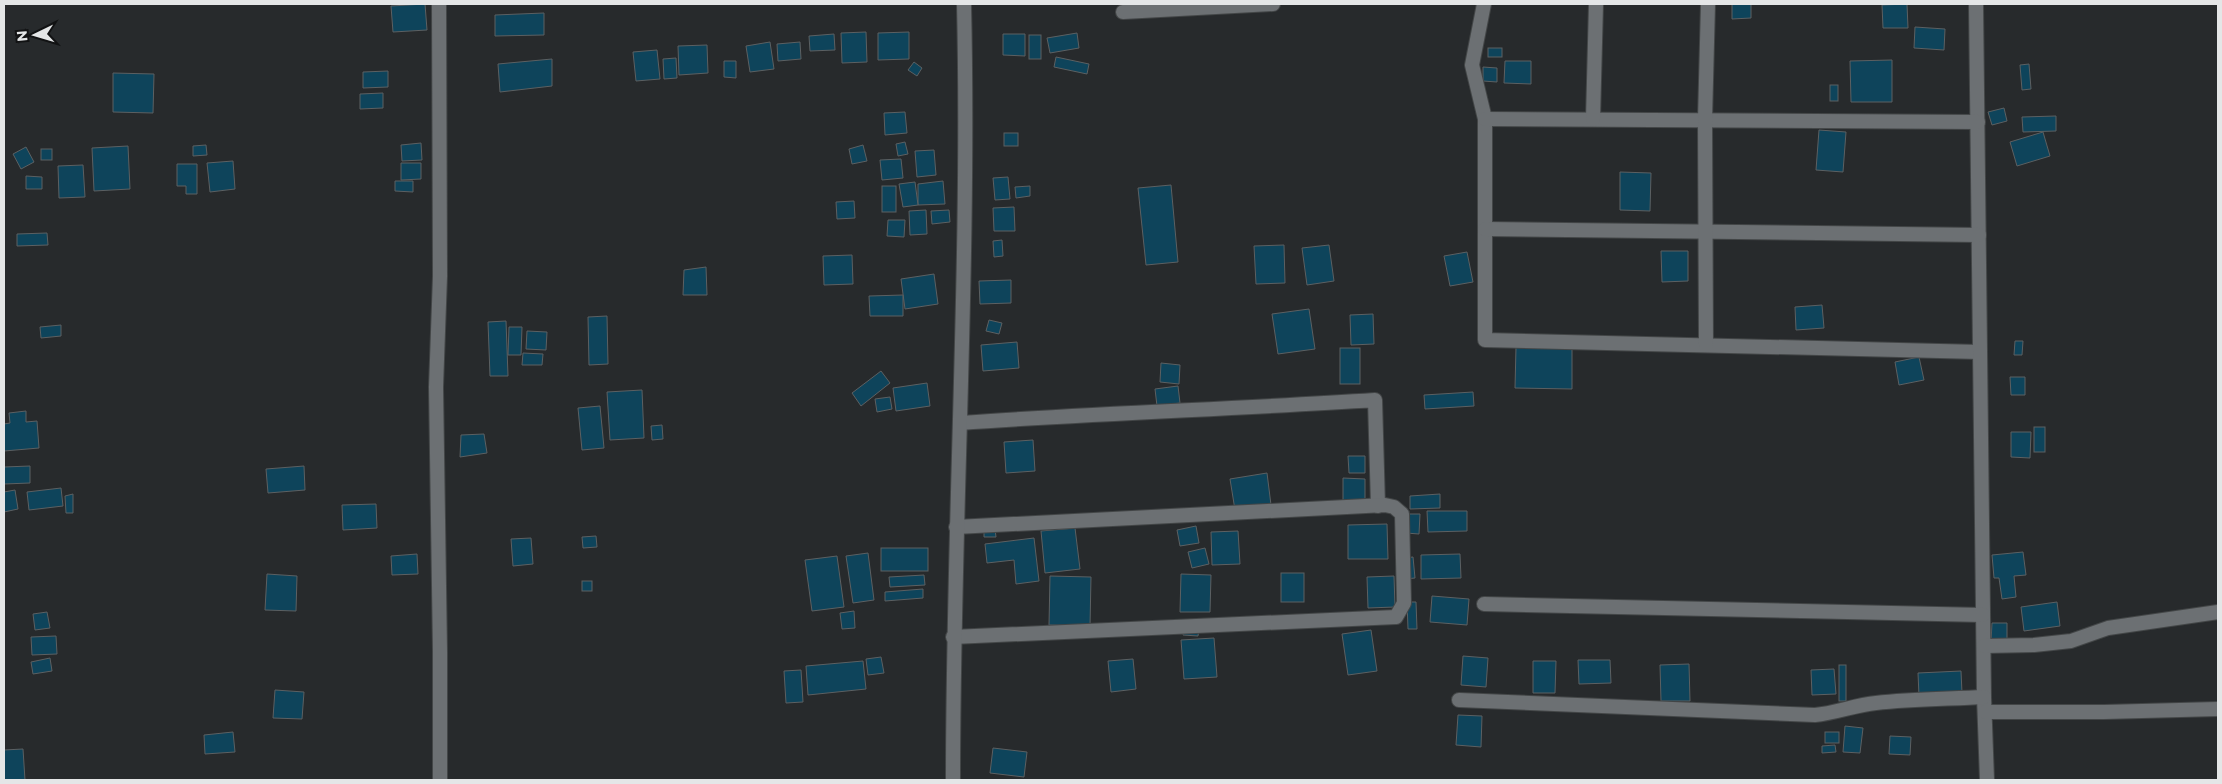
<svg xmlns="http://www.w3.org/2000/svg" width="2222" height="784" viewBox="0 0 2222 784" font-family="Montserrat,sans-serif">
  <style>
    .building { fill: #0e445b; stroke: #5c6062 }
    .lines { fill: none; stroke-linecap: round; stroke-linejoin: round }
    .minor-casing { stroke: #434647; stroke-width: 16 }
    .minor { stroke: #6c7073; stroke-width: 14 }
  </style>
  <rect width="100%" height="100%" fill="#272a2c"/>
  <!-- building -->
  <g class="building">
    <polygon points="425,4 427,30 393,32 391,6"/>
    <polygon points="1732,4 1751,4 1751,18 1732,19"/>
    <polygon points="1907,4 1908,28 1883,28 1882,5"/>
    <polygon points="544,13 544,35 495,36 495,15"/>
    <polygon points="1915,27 1945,29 1944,50 1914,48"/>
    <polygon points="866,32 867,62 842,63 841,33"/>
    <polygon points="909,32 909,59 878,60 878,33"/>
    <polygon points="1077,33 1079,48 1050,53 1047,38"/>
    <polygon points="834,34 835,50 810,51 809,36"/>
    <polygon points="1003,34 1025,34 1025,56 1003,55"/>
    <rect x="1029" y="35" width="12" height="24"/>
    <polygon points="770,42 774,69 750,72 746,46"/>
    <polygon points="800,42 801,59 778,61 777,44"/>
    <polygon points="707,45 708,73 679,75 678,46"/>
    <rect x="1488" y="48" width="14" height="9"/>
    <polygon points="657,50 660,79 636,81 633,52"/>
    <polygon points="1056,57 1089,64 1087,74 1054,67"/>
    <polygon points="676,58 677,78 664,79 663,59"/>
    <polygon points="552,59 552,86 500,92 498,64"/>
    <polygon points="1892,60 1892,102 1851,102 1850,61"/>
    <polygon points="724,61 736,61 736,78 724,77"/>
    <polygon points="1505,61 1531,61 1531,84 1504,83"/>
    <polygon points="914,62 922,68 917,76 908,70"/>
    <polygon points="2029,64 2031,89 2022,90 2020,65"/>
    <polygon points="1483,67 1497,68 1497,82 1483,81"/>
    <polygon points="388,71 388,87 363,88 363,72"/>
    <polygon points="113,73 154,74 153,113 113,112"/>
    <rect x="1830" y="85" width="8" height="16"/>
    <polygon points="383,93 383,108 360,109 360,94"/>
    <polygon points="2004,108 2007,121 1992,125 1988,112"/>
    <polygon points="905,112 907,133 885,135 884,113"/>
    <polygon points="2056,116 2056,131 2023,132 2022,117"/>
    <polygon points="1819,130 1846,132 1843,172 1816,170"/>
    <polygon points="2043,132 2050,156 2017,166 2010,142"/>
    <rect x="1004" y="133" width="14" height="13"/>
    <polygon points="905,142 908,154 898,156 896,144"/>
    <polygon points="421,143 422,160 402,161 401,145"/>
    <polygon points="206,145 207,155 193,156 193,146"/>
    <polygon points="863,145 867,161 852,164 849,149"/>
    <polygon points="128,146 130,189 94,191 92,148"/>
    <polygon points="26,147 34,162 21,169 13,154"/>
    <rect x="41" y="149" width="11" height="11"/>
    <polygon points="934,150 936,175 917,177 915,151"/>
    <polygon points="901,159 903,178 882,180 880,160"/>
    <polygon points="233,161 235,189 210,192 207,163"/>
    <polygon points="401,163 421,163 421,179 401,180"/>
    <polygon points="177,164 197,164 197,194 186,194 186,186 177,186"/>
    <polygon points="83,165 85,197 59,198 58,166"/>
    <polygon points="1620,172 1651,173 1650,211 1620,210"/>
    <polygon points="26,176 42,177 42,189 26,189"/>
    <polygon points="1008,177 1010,199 995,200 993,178"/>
    <polygon points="395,181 413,181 413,192 395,191"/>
    <polygon points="943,181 945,204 918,205 918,184"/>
    <polygon points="915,182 918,205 903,207 899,184"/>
    <polygon points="1171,185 1178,262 1146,265 1138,188"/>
    <rect x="882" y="186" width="14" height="26"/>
    <polygon points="1030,186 1030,196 1016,198 1015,187"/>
    <polygon points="854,201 855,218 837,219 836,202"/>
    <polygon points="1014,207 1015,231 994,231 993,208"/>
    <polygon points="926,210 927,234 910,235 909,211"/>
    <polygon points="949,210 950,222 932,224 931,211"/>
    <polygon points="888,220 905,220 904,237 887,236"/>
    <polygon points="47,233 48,245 17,246 17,234"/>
    <polygon points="1002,240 1003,256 994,257 993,241"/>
    <polygon points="1284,245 1285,283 1256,284 1254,246"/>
    <polygon points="1329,245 1334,281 1307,285 1302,248"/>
    <polygon points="1661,251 1688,251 1688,281 1662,282"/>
    <polygon points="1467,252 1473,282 1450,286 1444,256"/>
    <polygon points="852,255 853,284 824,285 823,256"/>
    <polygon points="706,267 707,295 683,295 684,270"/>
    <polygon points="934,274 938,304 905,309 901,279"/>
    <polygon points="1011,280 1011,303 980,304 979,281"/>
    <polygon points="903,295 903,316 870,316 869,296"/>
    <polygon points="1822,305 1824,328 1796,330 1795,307"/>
    <polygon points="1309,309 1315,349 1278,354 1272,314"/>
    <polygon points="1373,314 1374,344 1351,345 1350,315"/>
    <polygon points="607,316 608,364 589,365 588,317"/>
    <polygon points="989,320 1002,323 999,334 986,331"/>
    <polygon points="506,321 508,376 490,376 488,322"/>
    <polygon points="61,325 61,336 41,338 40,327"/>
    <polygon points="509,327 522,327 521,355 508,355"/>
    <polygon points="527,331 547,332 546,350 526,349"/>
    <polygon points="2015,341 2023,341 2022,355 2014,355"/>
    <polygon points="1017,342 1019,368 983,371 981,345"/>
    <polygon points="1516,347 1572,348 1572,389 1515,388"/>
    <rect x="1340" y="348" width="20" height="36"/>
    <polygon points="523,353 543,354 542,365 522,365"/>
    <polygon points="1919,357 1924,380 1899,385 1895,362"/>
    <polygon points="1161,363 1180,365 1179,384 1160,382"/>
    <polygon points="881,371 890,383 861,406 852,393"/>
    <polygon points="2010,377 2025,377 2025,395 2011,395"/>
    <polygon points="927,383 930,406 896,411 893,388"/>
    <polygon points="1178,386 1180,403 1157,406 1155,389"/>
    <polygon points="642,390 644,438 610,440 607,392"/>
    <polygon points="1473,392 1474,406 1425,409 1424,395"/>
    <polygon points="890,397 892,409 877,412 875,399"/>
    <polygon points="600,406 604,448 582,450 578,408"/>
    <polygon points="26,411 26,422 37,421 39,448 4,451 4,424 10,423 9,413"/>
    <polygon points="662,425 663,439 652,440 651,426"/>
    <rect x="2034" y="427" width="11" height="25"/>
    <polygon points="2011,432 2031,432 2030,458 2011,457"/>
    <polygon points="484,434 487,453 460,457 461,435"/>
    <polygon points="1033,440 1035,471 1006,473 1004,442"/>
    <polygon points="1348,456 1365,456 1365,473 1349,473"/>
    <polygon points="30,466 30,483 4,484 4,467"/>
    <polygon points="304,466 305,490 268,493 266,469"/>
    <polygon points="1267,473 1271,505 1235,510 1230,479"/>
    <polygon points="1343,478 1365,479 1365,502 1343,501"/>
    <polygon points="61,488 63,506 29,510 27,492"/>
    <polygon points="15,490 18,509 4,512 4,492"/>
    <polygon points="73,494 73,513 66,513 65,496"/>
    <polygon points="1440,494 1440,508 1410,509 1410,496"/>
    <polygon points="376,504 377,528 343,530 342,505"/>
    <polygon points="1427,511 1467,511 1467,531 1428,532"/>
    <polygon points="1407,514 1420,514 1419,534 1406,533"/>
    <polygon points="1387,524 1388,559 1348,559 1348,525"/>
    <polygon points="1196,526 1199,543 1180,546 1177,530"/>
    <polygon points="1075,528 1080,569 1045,573 1041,531"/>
    <polygon points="984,529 995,529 996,537 984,537"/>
    <polygon points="1238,531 1240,564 1212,565 1211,532"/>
    <polygon points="596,536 597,547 583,548 582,537"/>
    <polygon points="531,538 533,564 513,566 511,539"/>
    <polygon points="1034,538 1039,581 1016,584 1014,560 987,563 985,544"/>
    <rect x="881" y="548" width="47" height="23"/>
    <polygon points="1205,548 1209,564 1192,568 1188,552"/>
    <polygon points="2023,552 2026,575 2014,576 2016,597 2002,599 1999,578 1994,578 1992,555"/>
    <polygon points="868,553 874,600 853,603 846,556"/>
    <polygon points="417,554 418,574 392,575 391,556"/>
    <polygon points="1460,554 1461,578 1421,579 1421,555"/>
    <polygon points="837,556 844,607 812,611 805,560"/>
    <polygon points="1413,557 1415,578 1405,579 1403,558"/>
    <rect x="1281" y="573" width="23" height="29"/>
    <polygon points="267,574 297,576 296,611 265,610"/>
    <polygon points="1181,574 1211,575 1210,612 1180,612"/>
    <polygon points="924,575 925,585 890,587 889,577"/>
    <polygon points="1050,576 1091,577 1090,626 1049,625"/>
    <polygon points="1394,576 1395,607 1368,608 1367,577"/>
    <rect x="582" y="581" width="10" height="10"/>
    <polygon points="923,589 923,598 885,601 885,592"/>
    <polygon points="1432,596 1469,599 1467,625 1430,622"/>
    <polygon points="1407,602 1416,602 1417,629 1408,629"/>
    <polygon points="2057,602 2060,626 2024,631 2021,607"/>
    <polygon points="854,611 855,628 842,629 840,613"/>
    <polygon points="47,612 50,628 35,630 33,614"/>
    <polygon points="1992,623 2007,623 2007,642 1991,642"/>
    <polygon points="1184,627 1199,628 1198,636 1183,635"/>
    <polygon points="1371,630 1377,671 1348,675 1342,634"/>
    <polygon points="56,636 57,654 32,655 31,637"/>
    <polygon points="1214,638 1217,677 1184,679 1181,640"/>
    <polygon points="1463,656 1488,658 1486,687 1461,685"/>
    <polygon points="881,657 884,673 868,675 866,659"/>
    <polygon points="50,658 52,671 33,674 31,662"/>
    <polygon points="1133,659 1136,689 1111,692 1108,661"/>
    <polygon points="1578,660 1610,660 1611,683 1579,684"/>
    <polygon points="863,661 866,689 808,695 806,666"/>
    <polygon points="1533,661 1556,661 1555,693 1533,693"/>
    <polygon points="1689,664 1690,701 1661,701 1660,665"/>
    <rect x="1839" y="665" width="7" height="36"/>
    <polygon points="1834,669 1836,694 1812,695 1811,670"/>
    <polygon points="801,670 803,702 786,703 784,671"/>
    <polygon points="1961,671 1962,693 1919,696 1918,673"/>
    <polygon points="275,690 304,692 302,719 273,718"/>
    <polygon points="1458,715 1482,716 1481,747 1456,745"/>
    <polygon points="1845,726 1863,728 1860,753 1843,752"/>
    <polygon points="233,732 235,752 205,754 204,735"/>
    <rect x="1825" y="732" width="14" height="11"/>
    <polygon points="1890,736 1911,737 1910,755 1889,754"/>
    <polygon points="1835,745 1836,752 1822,753 1822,746"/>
    <polygon points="993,748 1027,752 1024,777 990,773"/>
    <polygon points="23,749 25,780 4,780 4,750"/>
  </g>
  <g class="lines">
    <defs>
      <g id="minor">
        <polyline points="439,4 440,276 436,387 440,652 440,780"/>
        <polyline points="1484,4 1472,65 1485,119 1485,340 1980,352"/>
        <polyline points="1976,4 1984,697 1987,780"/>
        <polyline points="1123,12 1273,4"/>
        <polyline points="1485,119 1978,122"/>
        <polyline points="1593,119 1596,4"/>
        <polyline points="1485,229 1979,235"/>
        <polyline points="1706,345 1705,119 1708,4"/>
        <path d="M960 423C1098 413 1237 409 1375 400L1378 506"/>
        <polyline points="1484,604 1983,615"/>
        <polyline points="953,637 1396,617 1404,603 1402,514 1394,507 1385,505 956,527"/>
        <polyline points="1984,646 2034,645 2071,641 2108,628 2218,612"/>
        <path d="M1459 700 1815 715C1836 713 1855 705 1876 703 1911 699 1948 699 1984 697"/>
        <polyline points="1985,712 2104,712 2218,709"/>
        <path d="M953 780C953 521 970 263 964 4"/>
      </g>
    </defs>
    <!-- minor casing -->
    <use href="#minor" class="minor-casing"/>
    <!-- minor -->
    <use href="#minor" class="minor"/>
  </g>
  <!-- border -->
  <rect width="2222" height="784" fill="none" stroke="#e4e6e7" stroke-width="10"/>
  <!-- north arrow -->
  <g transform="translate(35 35) rotate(265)" stroke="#111213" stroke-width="4" paint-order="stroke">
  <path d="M0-4L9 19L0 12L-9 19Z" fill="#e4e6e7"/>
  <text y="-8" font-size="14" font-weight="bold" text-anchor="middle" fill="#e4e6e7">N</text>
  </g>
</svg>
